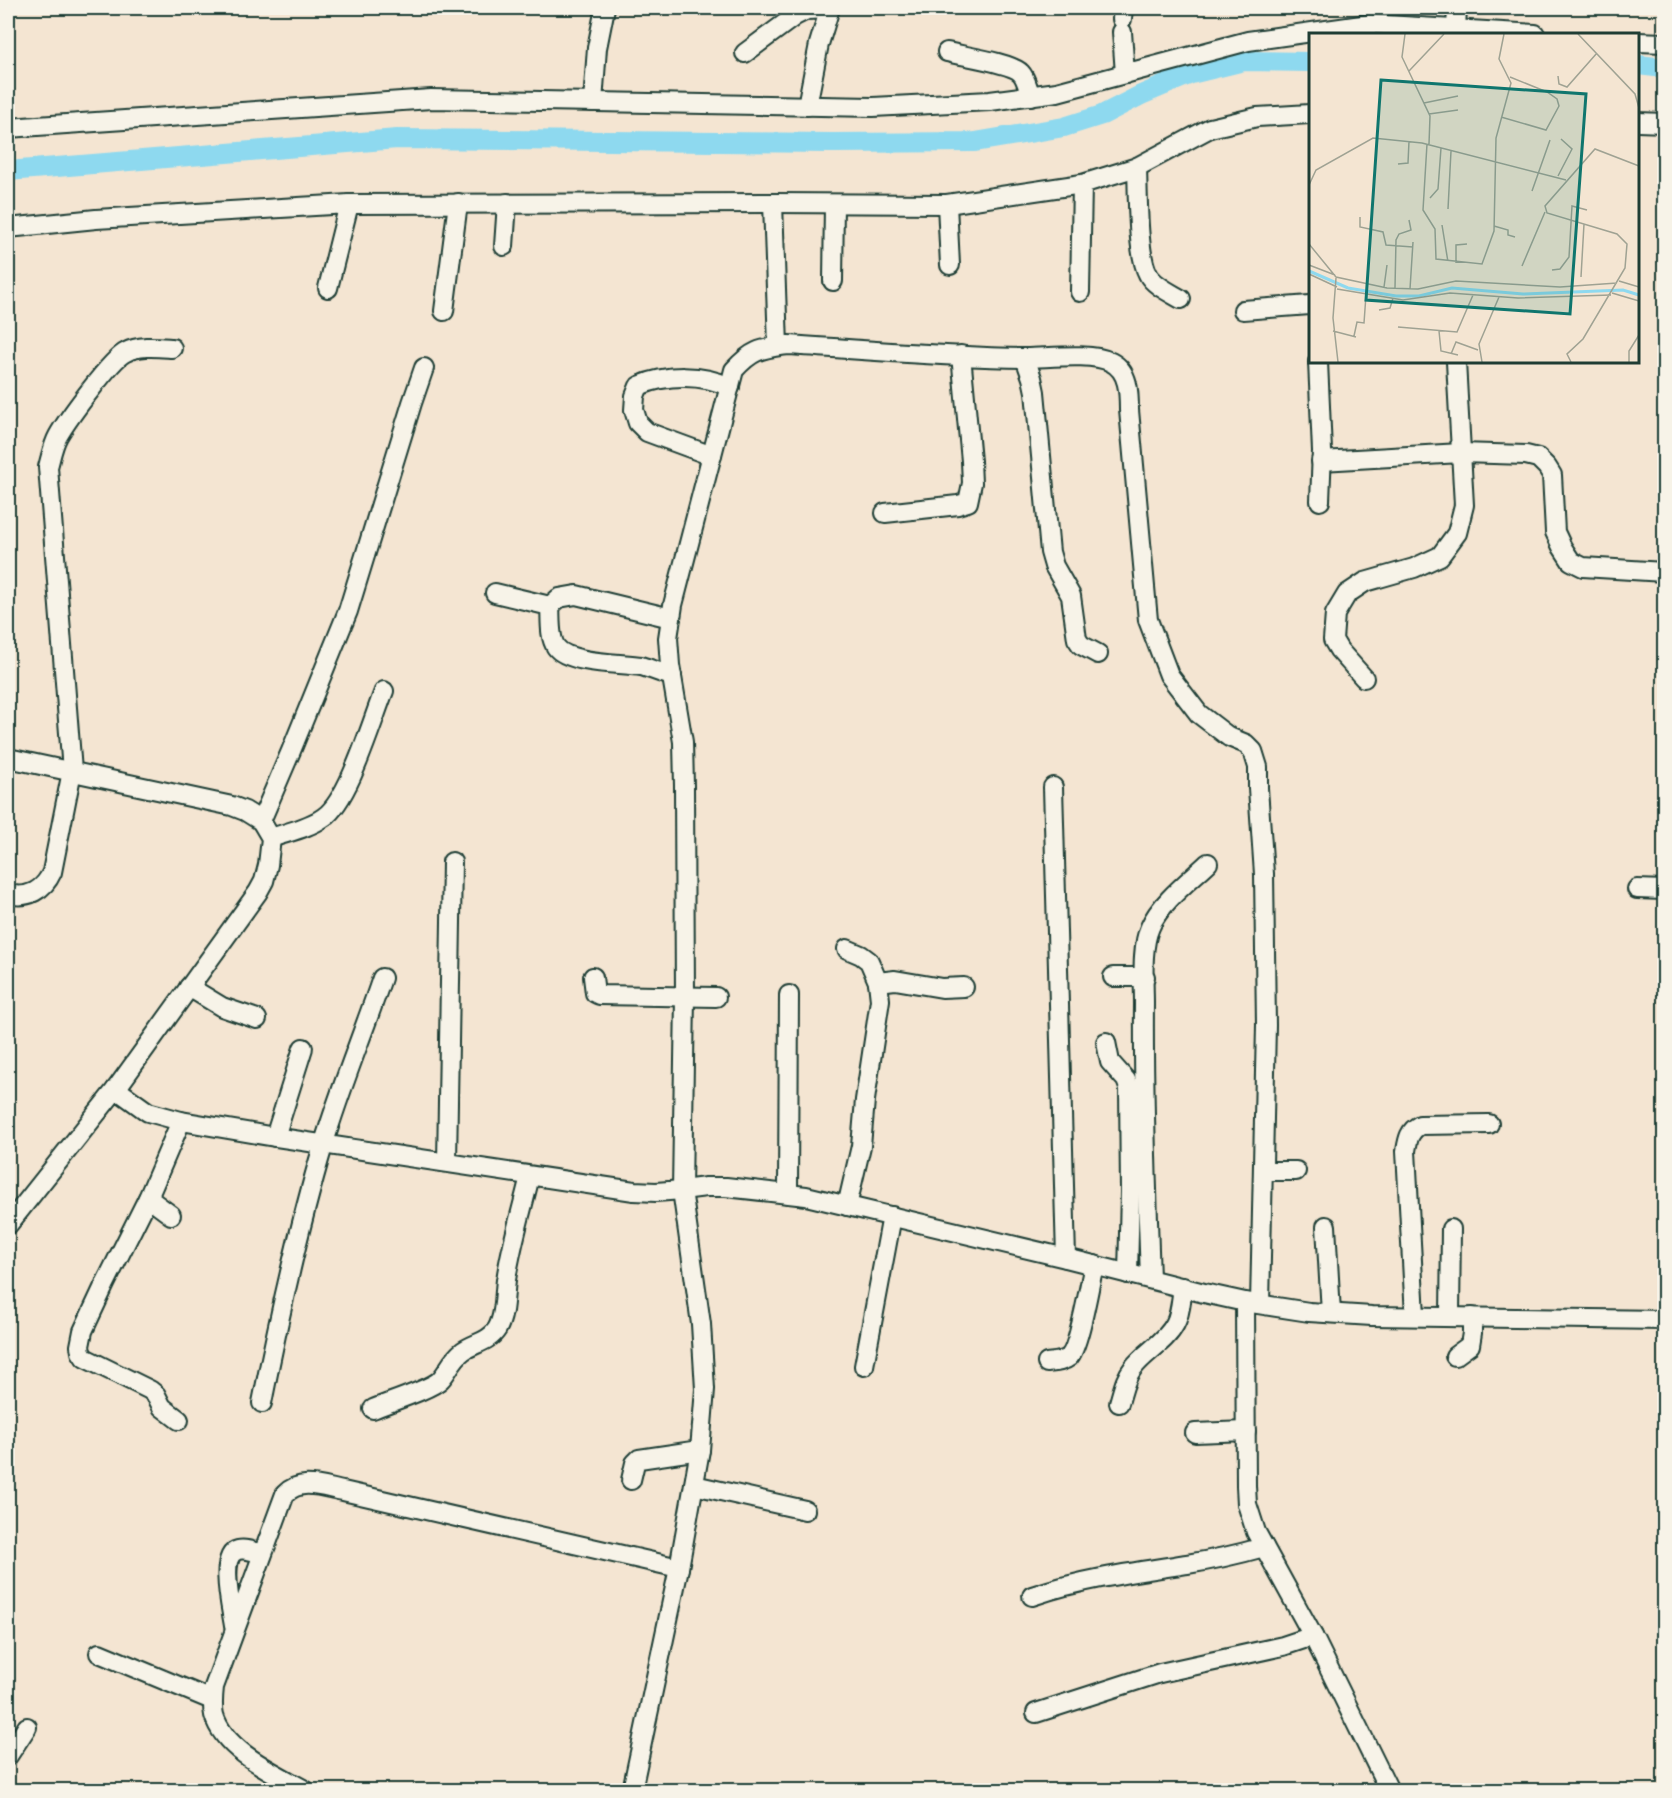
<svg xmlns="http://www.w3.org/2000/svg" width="1672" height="1798" viewBox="0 0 1672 1798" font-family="'Playpen Sans',sans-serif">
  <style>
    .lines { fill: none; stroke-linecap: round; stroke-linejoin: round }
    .canal { stroke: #8ed9ef; stroke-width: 20 }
    .minor-casing { stroke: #1f3d34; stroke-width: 22 }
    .minor { stroke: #f7f3e8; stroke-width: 18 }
    .inset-river { fill: none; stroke: #8ed9ef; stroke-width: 3 }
    .inset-road { fill: none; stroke: #9fa293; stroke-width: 1.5 }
    .view { fill: #0f766e; fill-opacity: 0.15; stroke: #0f766e; stroke-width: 3 }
    .inset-edge { fill: none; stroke: #1f3d34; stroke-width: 3 }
  </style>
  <rect width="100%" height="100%" fill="#f4e5d2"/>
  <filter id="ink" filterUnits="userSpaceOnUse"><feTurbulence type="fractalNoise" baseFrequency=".0167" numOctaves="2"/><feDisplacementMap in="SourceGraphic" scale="12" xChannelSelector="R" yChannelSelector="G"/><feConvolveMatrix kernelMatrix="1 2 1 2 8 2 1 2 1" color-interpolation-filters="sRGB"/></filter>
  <g filter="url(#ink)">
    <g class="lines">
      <!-- canal -->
      <g class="canal">
        <polyline points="1638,65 1664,68"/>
        <polyline points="8,171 397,139 832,143 975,142 1064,127 1102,115 1141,95 1191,74 1244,61 1310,62"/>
      </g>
      <defs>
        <g id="minor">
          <polyline points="1122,19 1123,8"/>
          <polyline points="1456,29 1457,8"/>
          <polyline points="1122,32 1125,74"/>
          <polyline points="1638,42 1664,43"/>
          <path d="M947 52C963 56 1012 63 1021 73 1026 78 1028 89 1031 96"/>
          <polyline points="745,53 795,16 807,10 830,9"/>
          <polyline points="593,102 597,48 605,8"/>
          <polyline points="807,106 819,44 830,8"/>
          <polyline points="1638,122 1664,123"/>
          <polyline points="8,128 431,99 873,107 990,101 1057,92 1248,41 1369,24 1535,34"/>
          <path d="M1137 167C1138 192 1137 254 1148 274 1153 285 1171 293 1181 299"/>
          <polyline points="773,203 778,346"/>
          <polyline points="947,204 950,265"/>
          <polyline points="8,228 96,219 349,204 773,203 947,204 1082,184 1137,167 1210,128 1257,117 1310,114"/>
          <polyline points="504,246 507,203"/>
          <polyline points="833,281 834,204"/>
          <polyline points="328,288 349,204"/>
          <polyline points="1080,292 1082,184"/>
          <polyline points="1243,310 1310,305"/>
          <polyline points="444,311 458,203"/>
          <polyline points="1025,358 1032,378 1035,392 1050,552 1054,566 1071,596 1077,639 1081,645 1098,654"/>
          <polyline points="1318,362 1322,451 1320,501"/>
          <path d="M712 456 647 432 638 423 634 410 635 396 639 386C666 374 703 374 730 387"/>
          <polyline points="1321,461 1461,453 1526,455 1538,458 1547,467 1552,475 1555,532 1562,547 1571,561 1583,567 1664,572"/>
          <polyline points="885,513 958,505 968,502 972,483 971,461 961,355"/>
          <path d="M495 593 550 606C551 619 549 637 556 647 568 664 621 663 641 666 651 669 662 673 672 676"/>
          <polyline points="550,606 559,598 576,595 671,618"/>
          <polyline points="1364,678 1339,650 1333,640 1335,614 1347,594 1365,582 1414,568 1440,556 1457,533 1464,505 1456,362"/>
          <polyline points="8,758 232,806 245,811 261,821 271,838 268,865 264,881 258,892 116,1089 8,1225"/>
          <polyline points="1053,787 1066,1258"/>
          <polyline points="261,821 291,751 348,611 412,403 424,368"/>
          <path d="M271 838C288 832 309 828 324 817 349 800 372 721 384 691"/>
          <polyline points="1637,889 1664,890"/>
          <path d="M8 894C28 899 44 890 52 872L72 771 48 467C51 456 53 445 58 436 67 420 112 358 126 352 139 345 157 347 172 348"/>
          <polyline points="593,977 595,993 599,995 716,997"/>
          <polyline points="1113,977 1145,977"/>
          <polyline points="878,982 895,980 942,988 964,987"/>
          <polyline points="189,987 222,1007 257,1019"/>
          <polyline points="1106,1042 1110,1062 1126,1080 1129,1088 1130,1192 1128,1274"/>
          <polyline points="116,1089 148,1112 181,1121 275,1137 634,1191 656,1192 682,1190 706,1187 726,1187 806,1196 1066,1258 1204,1293 1245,1302 1309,1312 1372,1316 1664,1320"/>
          <polyline points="275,1137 303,1048"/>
          <polyline points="447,1162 452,862"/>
          <polyline points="1263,1171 1296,1171"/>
          <polyline points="788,1194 789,995"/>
          <polyline points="148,1198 171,1215"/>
          <polyline points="847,1206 861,1146 865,1100 880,1000 878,982 869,961 861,955 847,949"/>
          <polyline points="1326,1226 1331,1313"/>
          <path d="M1150 1279C1147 1188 1143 1096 1144 1004 1144 982 1141 947 1150 927 1160 903 1189 881 1208 863"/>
          <polyline points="1245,1302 1246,1486 1247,1504 1256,1532 1313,1636 1389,1790"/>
          <path d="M1415 1316 1406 1151C1408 1139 1409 1131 1420 1125L1489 1124"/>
          <polyline points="1450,1316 1451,1229"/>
          <polyline points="1455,1356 1470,1345 1472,1333 1472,1317"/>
          <path d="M1047 1363C1054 1362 1063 1362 1069 1357 1079 1348 1090 1281 1094 1265"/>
          <polyline points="864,1366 892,1216"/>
          <path d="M262 1403C279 1317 298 1230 323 1146 340 1089 363 1034 382 978"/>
          <path d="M1119 1403C1123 1390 1125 1378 1133 1368 1145 1352 1166 1342 1175 1324 1181 1313 1181 1299 1183 1287"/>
          <path d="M373 1409C387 1403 431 1389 440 1380 449 1371 451 1360 463 1351 474 1343 489 1342 497 1329 505 1315 504 1296 506 1280 511 1245 522 1210 530 1176"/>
          <polyline points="179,1420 162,1407 156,1395 150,1390 85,1358 81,1352 80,1346 83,1331 105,1284 148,1198 181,1121"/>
          <polyline points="1195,1433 1246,1431"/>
          <polyline points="631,1480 635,1463 639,1459 700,1450"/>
          <polyline points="694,1485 805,1510"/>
          <path d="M1032 1596C1082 1579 1134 1572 1187 1564 1213 1560 1239 1554 1264 1547"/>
          <path d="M234 1626C232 1611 218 1555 238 1550 246 1548 255 1552 262 1554"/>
          <polyline points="99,1653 212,1700"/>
          <polyline points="1036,1713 1160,1673 1283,1646 1313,1636"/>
          <polyline points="8,1756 27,1727"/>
          <path d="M305 1790C275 1773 224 1751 214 1715 212 1706 213 1696 214 1687L285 1494C301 1478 322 1487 343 1491L679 1568"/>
          <path d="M632 1790 679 1568 700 1450 705 1389 701 1324 682 1190 685 997 684 786 683 742 670 665 668 638 673 605 734 370C753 349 761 349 788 345 867 350 946 357 1025 358 1048 358 1091 352 1111 362 1129 371 1129 393 1129 410L1148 620 1169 675 1199 714 1229 737 1246 744 1253 751 1258 767V788L1264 874 1266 1025 1260 1304"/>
        </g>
      </defs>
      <!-- minor casing -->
      <use href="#minor" class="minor-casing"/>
      <!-- minor -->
      <use href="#minor" class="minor"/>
    </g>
  </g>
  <!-- overview -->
  <g transform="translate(1309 33)">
    <rect width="330" height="330" fill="#f4e5d2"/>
    <path class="inset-river" d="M0 238 39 255 87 263H110L143 255 214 261 314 257 330 262"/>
    <path class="inset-road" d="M96 1 93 24 121 83 120 111M269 1 326 61 330 75M100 38 135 1M249 43 250 51 258 54 288 20M115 70 149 63M120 81 149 77M192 84 237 97 250 73 248 66 238 59 201 44M118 111 114 177 126 196 127 226 173 231 185 198 187 105 202 50 190 26 195 1M89 131 99 130 100 108M249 143 263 116 252 106M0 152 7 137 64 105 113 110 257 147M223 158 241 107M121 165 129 156 132 115M139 176 142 118M51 184V194L74 199 77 212 104 214M133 192 139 229M185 193 199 197V202L206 204M0 211 27 244 78 255 109 256 147 248 251 254 308 250M147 230V212L158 211M0 232 26 242M213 233 236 179M243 237 251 236 260 224 263 173 278 177M0 241 28 254M272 244 275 191M27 245 24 285 29 329M310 248 330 254M75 254 78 232M86 255 87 207 90 201 102 197 100 187M28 256 94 267 141 260 209 265 302 262M101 256 104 209M303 260 330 268M70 277 81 275 84 265M89 294 148 299 164 262M24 298 47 304M130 298 132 318 149 322M45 303 48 289 55 290 57 262M142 321 147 309 169 317M173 329 170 311 190 264M262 329 258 321 274 306 316 235 318 211 308 201 238 180 236 173 286 116 330 133M320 329V318L330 302"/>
    <path class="view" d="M72 47 277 61 261 281 57 267Z"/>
    <rect width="330" height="330" class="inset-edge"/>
  </g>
  <!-- margin -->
  <rect width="1672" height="1798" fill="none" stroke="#f7f3e8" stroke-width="30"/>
  <rect x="15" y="15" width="1642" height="1768" fill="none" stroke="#1f3d34" stroke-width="2" filter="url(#ink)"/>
</svg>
